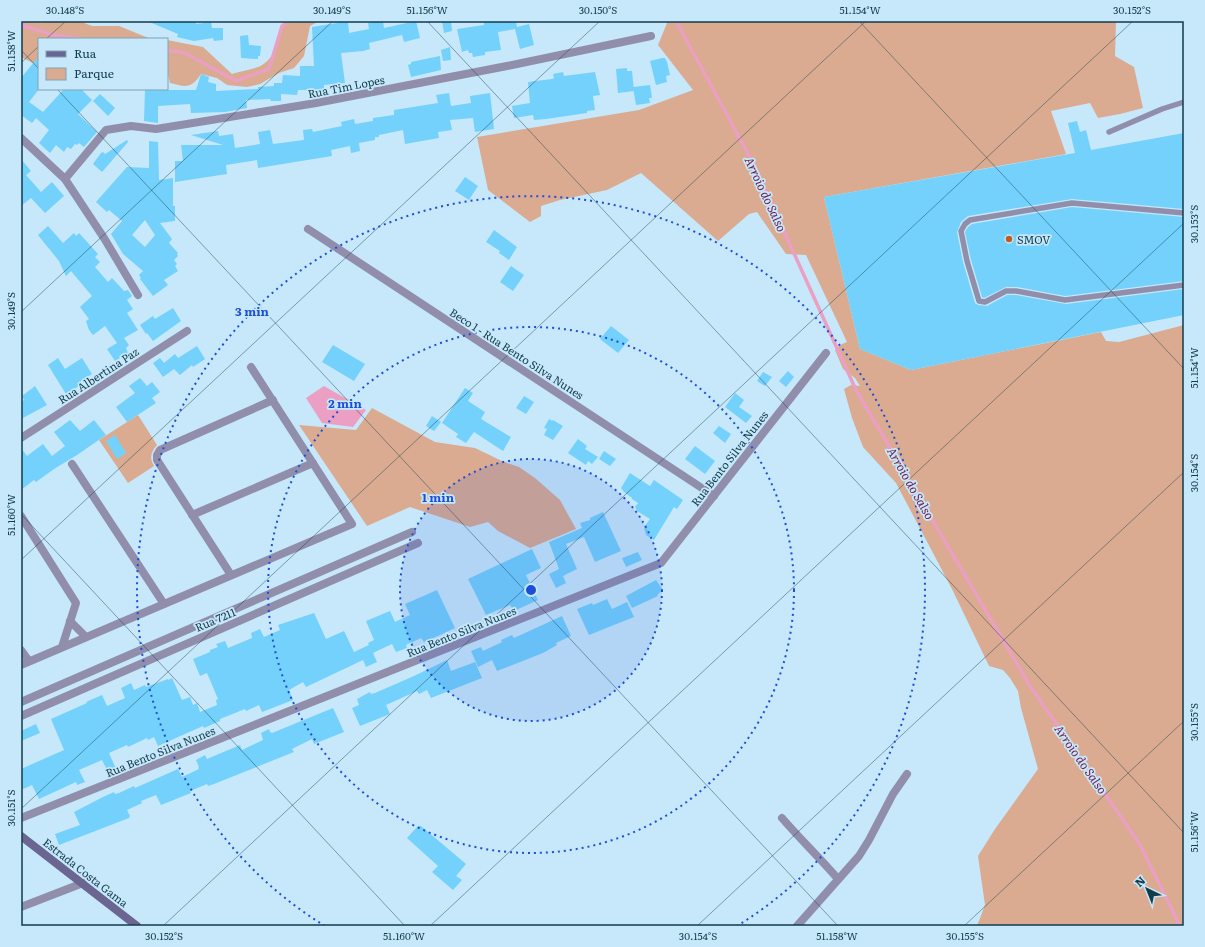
<svg xmlns="http://www.w3.org/2000/svg" width="1205" height="947" viewBox="0 0 1205 947" font-family="Literata,serif">
  <style>
    .green { fill: #daab91 }
    .water { fill: #eb9fc3 }
    .lines { fill: none; stroke-linecap: round; stroke-linejoin: round }
    .stream { stroke: #eb9fc3; stroke-width: 3.5 }
    .building { fill: #73d1fc; fill-rule: evenodd }
    .lane { stroke: #918eac; stroke-width: 5.5 }
    .street { stroke: #918eac; stroke-width: 8 }
    .secondary { stroke: #6b6591; stroke-width: 8 }
    .ticks { fill: none; stroke: #123b4c; stroke-width: 1; stroke-opacity: 0.45 }
    .ring { fill: none; stroke: #1d4ed8; stroke-width: 2; stroke-dasharray: 2 4 }
    .poi-dot { fill: #be5e1a; stroke: #c6e8fa; stroke-width: 1.5 }
    .labels { text-anchor: middle; dominant-baseline: central; stroke-width: 3.5; stroke-linejoin: round; paint-order: stroke }
    .street-label { font-size: 11px; fill: #123b4c; stroke: #c6e8fa }
    .poi-label { font-size: 11px; fill: #123b4c; stroke: #c6e8fa; text-anchor: start }
    .water-label { font-size: 12px; font-style: italic; fill: #721a4c; stroke: #c6e8fa }
    .centre { fill: #1d4ed8; stroke: #c6e8fa; stroke-width: 2 }
    .ring-label { font-size: 12px; text-anchor: middle; font-weight: bold; fill: #1d4ed8; stroke: #c6e8fa; stroke-width: 3.5; stroke-linejoin: round; paint-order: stroke }
    .neatline { fill: none; stroke: #123b4c; stroke-width: 1.5 }
    .ticks-label { font-size: 10px; text-anchor: middle; fill: #123b4c }
  </style>
  <rect width="100%" height="100%" fill="#c6e8fa"/>
  <!-- green -->
  <g class="green">
    <polygon points="21,21 38,21 41,23 43,21 79,21 92,26 119,26 151,39 39,39 39,66 21,57"/>
    <path d="M284 21H319L310 26 304 56 294 68 279 73 260 84 247 87 227 85 217 78 201 74C191 89 186 87 170 83L167 70V40L203 47 232 74C240 71 256 69 262 65 277 56 280 37 284 21Z"/>
    <polygon points="666,21 1116,21 1115,56 1134,67 1143,108 1120,114 1098,118 1090,103 1051,111 1066,154 824,197 860,349 911,370 1101,332 1106,341 1119,342 1184,325 1184,926 977,926 985,905 978,856 995,829 1038,769 1021,708 1018,691 1010,678 1003,670 989,666 952,589 896,483 863,447 852,418 844,389 851,385 860,386 855,378 843,369 835,350 840,345 847,342 806,255 786,254 757,212 749,214 718,241 641,173 607,190 560,200 541,206 541,216 530,222 488,190 477,137 639,110 693,90 658,45 667,23"/>
    <polygon points="372,408 435,442 475,448 504,462 519,467 535,478 560,500 576,529 530,548 498,531 488,522 470,527 410,507 367,526 299,425 356,430"/>
    <path d="M138 415 157 445C151 452 149 458 154 466L128 483 99 440Z"/>
  </g>
  <!-- water -->
  <polygon class="water" points="324,386 366,410 353,427 322,423 306,398"/>
  <g class="lines">
    <!-- stream -->
    <g class="stream">
      <polyline points="676,21 753,163 856,390 1030,686 1139,843 1180,926"/>
      <polyline points="21,25 53,35 84,39"/>
      <polyline points="167,50 185,53 236,81 269,69 282,26 288,21"/>
    </g>
  </g>
  <!-- building -->
  <g class="building">
    <polygon points="147,21 196,21 196,24 211,22 212,28 223,28 223,40 214,41 213,38 194,41 177,37 178,34"/>
    <polygon points="337,21 348,21 349,33 369,29 368,23 377,21 383,21 384,28 416,21 420,38 404,42 402,35 369,43 370,49 363,51 341,53 345,83 324,85 324,94 315,94 315,90 298,90 297,95 281,94 281,101 271,101 270,99 246,100 247,108 225,112 191,113 190,104 158,106 158,123 144,121 145,89 161,89 161,90 196,90 201,74 209,77 208,82 216,84 216,91 258,89 258,87 274,86 274,83 282,83 283,75 300,76 300,66 314,66 312,27 337,23"/>
    <polygon points="442,21 451,21 452,31 444,33"/>
    <polygon points="491,21 516,21 517,27 529,24 534,45 520,49 515,29 498,32 501,50 485,52 485,55 473,57 472,53 469,53 468,50 462,52 457,29 484,25 484,22"/>
    <polygon points="248,35 249,45 261,46 260,56 258,56 258,59 241,58 240,36"/>
    <polygon points="450,47 451,60 443,61 441,50"/>
    <polygon points="39,56 39,89 29,102 43,112 64,89 81,89 92,100 78,114 97,132 84,147 79,143 77,145 75,144 71,149 67,147 64,152 56,145 50,153 39,143 49,130 36,118 32,123 21,115 21,78"/>
    <polygon points="440,56 441,70 411,77 408,65 411,64 411,62"/>
    <polygon points="662,58 665,58 667,62 670,75 666,76 667,82 656,85 650,61"/>
    <polygon points="627,68 627,71 632,71 634,91 618,93 616,69"/>
    <polygon points="563,72 564,76 595,72 600,95 593,96 595,110 587,111 587,113 546,119 534,120 533,115 514,118 512,106 530,103 528,82 552,79 554,78 553,74"/>
    <polygon points="650,85 652,98 649,98 650,103 636,105 633,87"/>
    <polygon points="449,93 451,106 471,103 470,96 490,93 494,129 475,132 473,118 450,120 452,130 438,132 439,138 405,144 403,130 379,135 379,137 375,137 375,140 359,143 360,151 351,153 350,146 331,150 332,156 258,168 257,160 226,165 227,174 175,182 175,161 183,161 181,145 223,145 191,135 218,131 219,136 233,134 235,148 260,144 258,132 270,130 273,144 304,140 303,130 312,129 313,132 342,126 341,122 354,119 355,124 373,121 373,118 394,115 394,110 438,103 436,95"/>
    <polygon points="100,94 115,108 108,116 93,101"/>
    <polygon points="1077,121 1080,132 1086,130 1091,150 1184,133 1184,209 1072,199 968,216 961,222 957,232 963,262 975,303 978,305 987,306 1007,295 1016,295 1066,304 1184,289 1184,315 911,370 860,349 824,197 1075,153 1068,123"/>
    <polygon points="127,140 128,142 102,172 93,164 101,153 103,152 105,154"/>
    <path d="M149 141 158 142 159 180 173 178V206H175V221L160 223 172 239 169 243 178 253 177 254 178 256 174 260 177 264 175 266 178 271 164 280 168 285 153 296 140 279 141 278 139 275 143 271 123 254 111 234 122 221 109 210 107 212 96 202 127 167 149 168ZM145 220 155 235 145 247 132 235Z"/>
    <polygon points="21,159 31,171 26,175 41,192 52,182 64,196 45,213 31,198 21,206"/>
    <polygon points="465,177 478,186 469,200 455,191"/>
    <polygon points="1072,207 1184,217 1184,281 1065,296 1017,287 1006,287 984,298 982,297 971,260 965,232 968,227 972,224"/>
    <polygon points="48,226 63,243 74,233 76,236 79,233 98,254 95,257 100,262 95,267 108,282 112,278 124,291 128,290 132,296 127,300 133,309 127,313 138,330 124,338 129,345 126,348 128,353 115,361 107,349 117,343 105,326 93,335 89,330 86,321 89,319 80,307 92,296 71,271 66,276 59,261 38,235"/>
    <polygon points="494,230 517,247 509,260 499,253 500,251 486,242"/>
    <polygon points="511,266 524,275 513,291 500,282"/>
    <polygon points="173,308 181,321 153,341 147,333 146,334 140,325 153,316 155,319"/>
    <polygon points="611,326 629,340 618,353 600,339"/>
    <polygon points="333,345 365,364 354,381 322,362"/>
    <polygon points="197,346 205,359 193,367 192,365 180,375 174,369 163,377 153,363 160,358 164,363 175,354 178,358"/>
    <polygon points="58,358 65,369 82,358 92,374 81,381 82,384 66,394 48,365"/>
    <polygon points="788,371 794,377 786,387 779,381"/>
    <polygon points="763,372 772,377 765,386 757,381"/>
    <polygon points="140,378 147,386 152,382 160,392 152,398 156,403 127,422 116,407 135,393 129,386"/>
    <polygon points="35,386 47,405 21,419 21,402 24,400 22,396"/>
    <polygon points="465,388 473,393 468,401 485,412 481,419 511,437 503,451 474,432 466,443 456,437 458,434 442,423"/>
    <polygon points="735,393 744,400 739,407 752,416 746,423 725,407"/>
    <polygon points="524,396 534,402 526,414 516,408"/>
    <polygon points="432,416 441,422 434,431 426,426"/>
    <polygon points="549,419 552,421 553,420 563,426 553,440 544,435 547,429 544,428"/>
    <polygon points="70,420 80,431 94,420 106,435 77,455 54,469 36,482 34,480 21,490 21,448 27,456 43,444 52,456 65,446 54,432"/>
    <polygon points="719,426 731,434 725,443 713,433"/>
    <polygon points="115,435 126,453 117,459 106,441"/>
    <polygon points="578,439 587,446 585,449 598,457 592,464 588,461 586,465 568,453"/>
    <polygon points="695,446 715,461 705,474 685,459"/>
    <polygon points="604,451 616,459 610,466 599,459"/>
    <polygon points="630,473 650,486 654,480 683,500 677,509 674,507 654,540 646,535 644,527 650,519 637,511 635,507 638,503 632,499 632,498 624,492 621,488"/>
    <polygon points="603,512 621,551 595,562 584,537 566,544 577,569 563,576 566,583 556,588 549,574 559,569 549,542 582,528 580,523 590,520 590,518"/>
    <polygon points="532,549 541,568 526,575 538,600 514,611 510,605 486,615 468,579"/>
    <polygon points="638,552 642,560 626,567 622,558"/>
    <polygon points="656,580 663,590 657,595 658,596 632,608 626,596"/>
    <polygon points="437,590 455,628 440,635 424,642 421,638 406,645 407,648 396,652 392,644 373,653 377,662 366,667 363,660 306,687 303,682 289,690 293,700 262,712 259,705 246,711 245,709 220,719 220,721 204,728 203,726 158,746 154,737 148,740 147,738 128,747 127,745 109,753 117,771 109,774 102,760 79,770 85,782 77,785 76,782 39,799 32,785 21,790 21,769 64,750 51,719 87,703 86,702 102,695 107,706 125,698 121,688 131,683 134,690 145,685 146,687 168,679 168,680 172,678 182,700 190,697 193,705 197,703 200,712 217,705 216,700 218,699 207,673 200,676 193,659 210,652 210,650 218,647 216,644 225,641 228,648 252,638 251,633 260,629 264,637 280,630 278,625 314,613 326,639 344,631 354,652 369,645 368,643 374,640 366,621 390,611 395,622 410,615 405,604"/>
    <polygon points="607,599 612,609 627,602 634,617 589,635 577,609 592,603 593,605"/>
    <polygon points="562,616 571,636 556,643 557,645 543,653 497,671 492,660 478,667 471,651 481,647 483,651 502,642 501,640 512,635 514,638"/>
    <polygon points="447,660 451,671 475,662 482,678 431,698 427,690 419,694 417,691 386,705 390,714 360,726 352,708 359,705 357,699 370,692 371,694 375,693 414,676"/>
    <polygon points="333,708 344,732 314,744 312,739 292,749 294,752 214,784 208,786 207,784 190,791 191,793 161,805 156,795 141,801 142,803 127,810 130,816 129,818 59,845 55,834 80,825 74,812 103,797 114,792 115,794 119,793 134,786 135,788 178,769 182,777 199,769 198,768 199,767 196,760 205,755 207,759 240,745 242,750 263,740 261,733 269,729 270,732 272,733"/>
    <polygon points="36,724 40,733 21,741 21,731"/>
    <polygon points="418,826 421,826 466,864 456,876 462,880 453,890 432,872 438,866 407,838"/>
  </g>
  <g class="lines">
    <!-- lane -->
    <g class="lane">
      <polyline points="1109,132 1162,109 1184,102"/>
      <polyline points="1184,213 1072,203 970,220 965,224 961,231 967,261 979,301 985,302 1006,291 1016,291 1065,300 1184,285"/>
    </g>
    <!-- street -->
    <g class="street">
      <polyline points="21,138 65,179 104,238 138,295"/>
      <polyline points="65,179 106,130 131,126 156,129 316,103 507,66 651,36"/>
      <polyline points="308,229 714,496"/>
      <polyline points="21,438 187,331"/>
      <polyline points="72,464 164,604"/>
      <polyline points="192,515 313,463"/>
      <polyline points="21,516 76,603 62,647"/>
      <polyline points="231,575 157,460 157,455 160,450 273,400"/>
      <polyline points="70,621 86,637"/>
      <polyline points="21,650 29,661"/>
      <polyline points="21,665 352,524 251,367"/>
      <polyline points="21,702 412,532"/>
      <polyline points="21,716 418,543"/>
      <polyline points="21,818 661,563 826,353"/>
      <path d="M782 818C800 839 820 858 838 879"/>
      <polyline points="21,907 83,883"/>
      <polyline points="797,926 859,856 869,840 893,794 907,774"/>
    </g>
    <!-- secondary -->
    <polyline class="secondary" points="21,836 137,926"/>
  </g>
  <!-- ticks -->
  <path class="ticks" d="M427 21 1184 833M859 21 1184 369M46 39 66 21M21 50 39 69M21 63 39 46M57 89 838 926M21 312 333 21M21 514 405 926M21 560 600 21M21 809 866 21M163 926 1133 21M430 926 1184 223M697 926 1184 472M964 926 1184 721"/>
  <!-- distance rings -->
  <circle cx="531" cy="590" r="131" fill="#1d4ed8" fill-opacity=".12"/>
  <g class="ring">
    <circle cx="531" cy="590" r="131"/>
    <circle cx="531" cy="590" r="263"/>
    <path d="M325 926A394 394 0 1 1 737 926"/>
  </g>
  <!-- markers -->
  <circle class="poi-dot" cx="1009" cy="239" r="4"/>
  <g class="labels">
    <!-- street labels -->
    <g class="street-label">
      <text transform="translate(346 86) rotate(-11)">Rua Tim Lopes</text>
      <text transform="translate(517 353) rotate(33)">Beco 1 - Rua Bento Silva Nunes</text>
      <text transform="translate(98 375) rotate(-33)">Rua Albertina Paz</text>
      <text transform="translate(729 458) rotate(-52)">Rua Bento Silva Nunes</text>
      <text transform="translate(215 619) rotate(-23)">Rua 7211</text>
      <text transform="translate(461 631) rotate(-22)">Rua Bento Silva Nunes</text>
      <text transform="translate(160 751) rotate(-22)">Rua Bento Silva Nunes</text>
      <text transform="translate(86 872) rotate(38)">Estrada Costa Gama</text>
    </g>
    <!-- poi labels -->
    <g class="poi-label">
      <text x="1017" y="239">SMOV</text>
    </g>
    <!-- water labels -->
    <g class="water-label">
      <text transform="translate(766 194) rotate(65)">Arroio do Salso</text>
      <text transform="translate(911 483) rotate(60)">Arroio do Salso</text>
      <text transform="translate(1081 759) rotate(55)">Arroio do Salso</text>
    </g>
  </g>
  <circle cx="531" cy="590" r="6" class="centre"/>
  <g class="ring-label">
    <text x="252" y="316">3 min</text>
    <text x="345" y="408">2 min</text>
    <text x="438" y="502">1 min</text>
  </g>
  <!-- border -->
  <rect width="1205" height="947" fill="none" stroke="#c6e8fa" stroke-width="44"/>
  <!-- legend -->
  <rect x="38" y="38" width="130" height="52" fill="#c6e8fa" stroke="#7ea3b4"/>
  <rect x="46" y="51" width="20" height="6" fill="#6b6591" stroke="#7ea3b4"/>
  <text x="74" y="58" font-size="12" fill="#123b4c">Rua</text>
  <rect x="46" y="68" width="20" height="12" fill="#daab91" stroke="#7ea3b4"/>
  <text x="74" y="78" font-size="12" fill="#123b4c">Parque</text>
  <!-- north arrow -->
  <g transform="translate(1147 889) rotate(317)" stroke="#c6e8fa" stroke-width="3" paint-order="stroke">
  <path d="M0-3L7 15L0 10L-7 15Z" fill="#123b4c"/>
  <text y="-6" font-size="11" font-weight="bold" text-anchor="middle" fill="#123b4c">N</text>
  </g>
  <rect x="22" y="22" width="1161" height="903" class="neatline"/>
  <g class="ticks-label">
    <text x="65" y="14">30.148°S</text>
    <text x="332" y="14">30.149°S</text>
    <text x="427" y="14">51.156°W</text>
    <text x="598" y="14">30.150°S</text>
    <text x="860" y="14">51.154°W</text>
    <text x="1132" y="14">30.152°S</text>
    <text transform="translate(11 51) rotate(-90)" y="4">51.158°W</text>
    <text transform="translate(1194 224) rotate(-90)" y="4">30.153°S</text>
    <text transform="translate(11 311) rotate(-90)" y="4">30.149°S</text>
    <text transform="translate(1194 368) rotate(-90)" y="4">51.154°W</text>
    <text transform="translate(1194 473) rotate(-90)" y="4">30.154°S</text>
    <text transform="translate(11 515) rotate(-90)" y="4">51.160°W</text>
    <text transform="translate(1194 722) rotate(-90)" y="4">30.155°S</text>
    <text transform="translate(11 808) rotate(-90)" y="4">30.151°S</text>
    <text transform="translate(1194 832) rotate(-90)" y="4">51.156°W</text>
    <text x="164" y="940">30.152°S</text>
    <text x="404" y="940">51.160°W</text>
    <text x="698" y="940">30.154°S</text>
    <text x="837" y="940">51.158°W</text>
    <text x="965" y="940">30.155°S</text>
  </g>
</svg>
